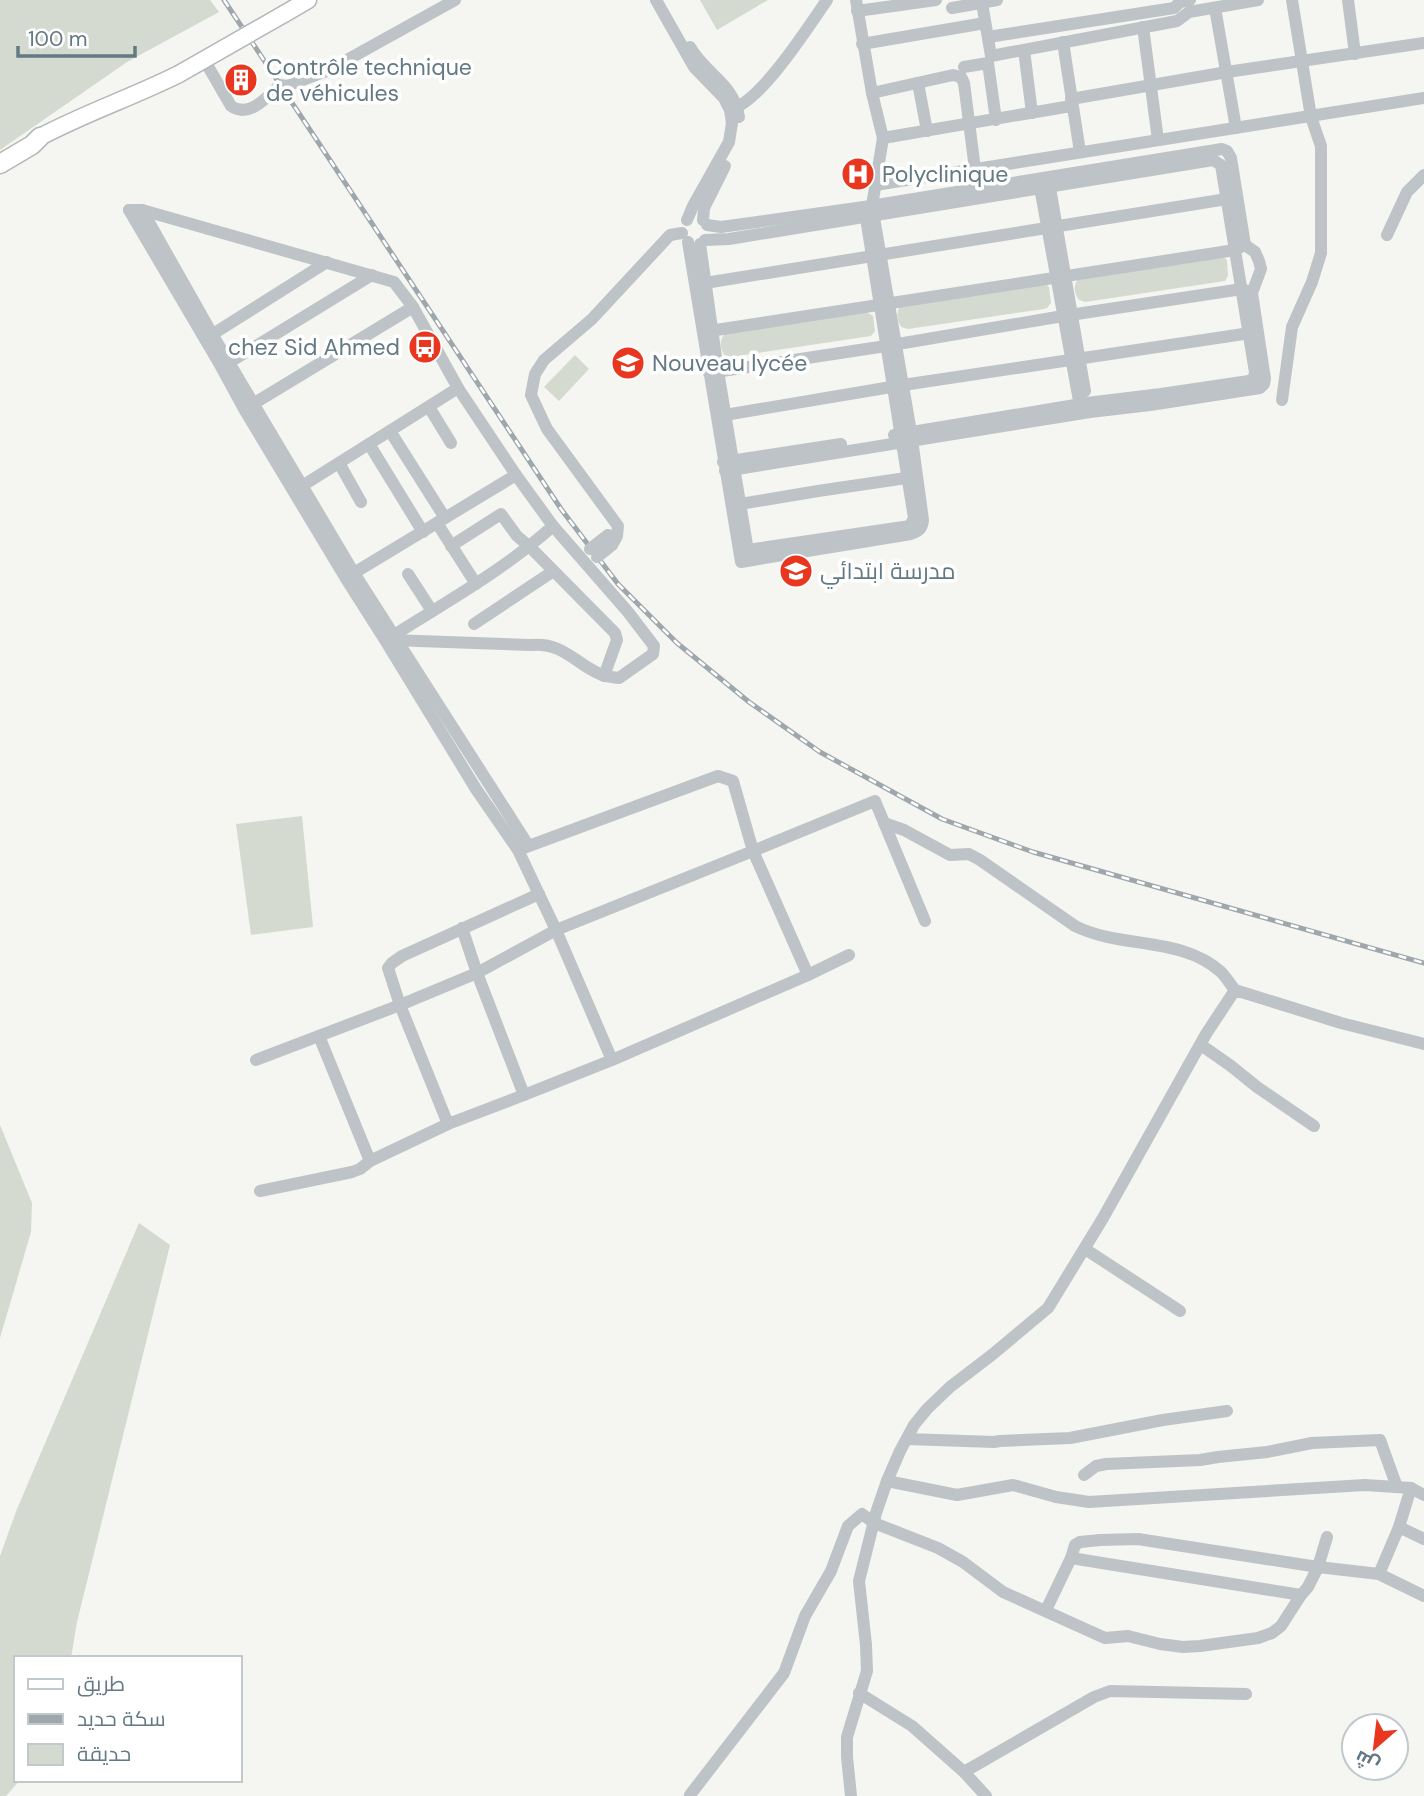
<svg xmlns="http://www.w3.org/2000/svg" width="1424" height="1796" viewBox="0 0 1424 1796" font-family="'DM Sans',Cairo,sans-serif">
  <style>
    .green { fill: #d5dad0 }
    .lines { fill: none; stroke-linecap: round; stroke-linejoin: round }
    .major-casing { stroke: #b1b7ba; stroke-width: 19 }
    .highway-casing { stroke: #b3b7ba; stroke-width: 21 }
    .minor { stroke: #bdc3c6; stroke-width: 12 }
    .major { stroke: #fff; stroke-width: 16 }
    .highway { stroke: #fff; stroke-width: 18 }
    .rail-casing { stroke: #9ea7ab; stroke-width: 5 }
    .rail { stroke: #fff; stroke-width: 2.5; stroke-dasharray: 8; stroke-linecap: butt }
    .major-bridge-casing { stroke: #b1b7ba; stroke-width: 19; stroke-linecap: butt }
    .minor-bridge { stroke: #bdc3c6; stroke-width: 12 }
    .major-bridge { stroke: #fff; stroke-width: 16 }
    .labels { text-anchor: middle; dominant-baseline: central; stroke-width: 7; stroke-linejoin: round; paint-order: stroke }
    .poi-label { font-size: 23px; fill: #637983; stroke: #fff; text-anchor: start }
  </style>
  <rect width="100%" height="100%" fill="#f5f5f1"/>
  <!-- green -->
  <g class="green">
    <polygon points="0,0 210,0 219,12 127,62 0,150"/>
    <polygon points="700,0 768,0 717,30"/>
    <path d="M1223 257 1227 260 1228 276 1225 281 1085 302 1079 300C1074 293 1073 286 1078 279Z"/>
    <path d="M1046 284 1049 287 1051 303 1047 308 1044 309 908 329 901 327C897 320 896 313 900 306Z"/>
    <path d="M865 311 873 316 875 331 871 336 731 357 725 356C720 349 719 342 724 334Z"/>
    <polygon points="575,355 589,369 559,401 544,387"/>
    <polygon points="302,816 313,927 251,935 236,824"/>
    <polygon points="0,1125 32,1203 31,1232 0,1338"/>
    <polygon points="139,1223 170,1245 77,1622 71,1658 16,1658 16,1780 20,1780 6,1796 0,1796 0,1556 17,1509"/>
  </g>
  <g class="lines">
    <defs>
      <g id="major">
        <polyline points="284,14 308,0"/>
        <path d="M40 137C85 113 133 97 179 74"/>
      </g>
      <polyline id="highway" points="0,164 32,145 40,137"/>
    </defs>
    <!-- major casing -->
    <use href="#major" class="major-casing"/>
    <!-- highway casing -->
    <use href="#highway" class="highway-casing"/>
    <!-- minor -->
    <g class="minor">
      <polyline points="656,0 694,67 724,98 730,110 732,123 729,142 693,206 687,220"/>
      <polyline points="856,0 872,93"/>
      <polyline points="1348,0 1355,54"/>
      <polyline points="982,3 991,56 1177,21 1189,12 1258,0"/>
      <polyline points="952,8 997,0"/>
      <polyline points="1215,8 1236,128"/>
      <polyline points="857,11 936,0"/>
      <polyline points="1143,27 1158,140"/>
      <polyline points="988,37 1174,8 1180,2 1190,0"/>
      <polyline points="1063,42 1080,152"/>
      <polyline points="862,44 985,23"/>
      <path d="M690 47C705 74 734 83 739 117"/>
      <polyline points="1024,50 1032,113"/>
      <polyline points="964,67 988,63 996,120"/>
      <path d="M209 68 231 106C249 119 267 97 280 85L287 86 327 71 455 0"/>
      <polyline points="918,83 927,131"/>
      <polyline points="1071,99 1227,72 1424,43"/>
      <path d="M732 109C762 100 808 27 827 0"/>
      <polyline points="883,138 1071,106"/>
      <polyline points="1039,182 1081,412"/>
      <polyline points="1049,182 1085,391"/>
      <polyline points="875,185 1424,98"/>
      <polyline points="129,210 219,363 244,409 345,577 385,640 476,789 518,850 556,930 753,851 733,781 718,776 518,850"/>
      <polyline points="129,210 142,210 215,339 354,573 528,845"/>
      <polyline points="142,210 394,282 413,307 458,388 516,475 349,576"/>
      <polyline points="703,220 704,208 725,166"/>
      <polyline points="707,225 721,227 864,207 1222,149 1227,151 1231,158 1245,245 1255,252 1259,261 1261,269 1252,293 1265,379 1264,384 1260,388 1150,405 1090,412 725,471"/>
      <polyline points="1387,235 1407,192 1424,175"/>
      <polyline points="705,240 729,239 1213,160 1221,165 1255,372 1254,378 1249,381 1161,394 1087,403 894,435"/>
      <path d="M688 242 741 562 911 534C919 531 922 529 923 520L911 432 872 206 883 138 872 93 953 75 961 77 964 83 975 169"/>
      <polyline points="700,244 718,371 749,557"/>
      <polyline points="705,283 1233,198"/>
      <polyline points="703,332 1235,250 1241,247"/>
      <polyline points="213,334 327,262"/>
      <polyline points="230,362 372,275"/>
      <polyline points="709,373 886,346 1063,316 1242,289 1249,292"/>
      <polyline points="1282,400 1292,327 1312,282 1321,253 1321,146 1311,117 1292,0"/>
      <polyline points="248,407 413,307"/>
      <polyline points="429,407 451,443"/>
      <polyline points="725,415 903,385 1257,332"/>
      <polyline points="390,431 445,518"/>
      <polyline points="369,444 423,532"/>
      <polyline points="723,462 841,444"/>
      <polyline points="339,463 361,502"/>
      <polyline points="302,486 458,388"/>
      <polyline points="740,504 818,491 913,477"/>
      <polyline points="437,523 476,584"/>
      <polyline points="612,545 617,536 618,526 547,429 531,395 535,374 544,360 592,319 670,235 682,233"/>
      <polyline points="451,546 501,514 517,536 530,547 615,633 617,640 604,676"/>
      <polyline points="748,550 910,526 914,518 865,212"/>
      <polyline points="408,574 432,611"/>
      <polyline points="474,624 552,572"/>
      <path d="M394 635C448 601 505 569 553 526L516 475"/>
      <path d="M391 640 531 645C564 642 575 664 602 675 607 677 614 677 619 678L653 654 654 646 628 612 553 526"/>
      <path d="M884 823 904 830 950 855 969 854 980 860 1075 926C1121 949 1181 936 1221 972 1226 977 1230 984 1235 990"/>
      <polygon points="556,930 612,1060 524,1095 477,973"/>
      <polyline points="808,975 849,955"/>
      <polyline points="319,1036 370,1161 448,1124 524,1095"/>
      <polyline points="1201,1045 1231,1066 1257,1087 1314,1126"/>
      <polyline points="256,1060 400,1005 477,973 462,928"/>
      <polyline points="612,1060 808,975 753,851 875,801 925,921"/>
      <polyline points="448,1124 400,1005 388,968 392,963 402,956 539,894"/>
      <polyline points="260,1191 352,1172 360,1169 370,1161"/>
      <polyline points="1085,1249 1180,1311"/>
      <polyline points="907,1439 994,1442 1000,1441 1070,1438 1163,1420 1227,1411"/>
      <polyline points="1084,1475 1096,1466 1106,1464 1200,1460 1218,1457 1267,1452 1312,1443 1380,1440 1397,1487"/>
      <polyline points="887,1481 957,1495 1013,1485 1056,1497 1089,1502 1365,1485 1411,1488 1424,1495"/>
      <polyline points="1399,1527 1424,1539"/>
      <polyline points="1071,1558 1301,1595"/>
      <polyline points="1379,1574 1399,1527 1411,1488"/>
      <polyline points="1046,1610 1071,1558 1075,1545 1080,1542 1100,1540 1138,1539 1318,1567 1379,1574 1424,1596"/>
      <polyline points="859,1693 912,1726 964,1772 986,1796"/>
      <polyline points="964,1772 1094,1697 1110,1691 1246,1694"/>
      <polyline points="690,1795 784,1673 805,1616 831,1571 848,1526 862,1514 874,1523 938,1548 963,1562 1003,1592 1105,1638 1128,1636 1160,1644 1183,1647 1200,1646 1258,1638 1272,1633 1281,1626 1301,1595 1308,1587 1318,1567 1327,1537"/>
      <polyline points="851,1796 847,1757 847,1737 867,1671 866,1645 859,1581 876,1513 887,1481 900,1451 914,1425 927,1409 950,1387 993,1354 1048,1308 1103,1218 1206,1034 1235,990 1341,1023 1424,1044"/>
    </g>
    <!-- major -->
    <use href="#major" class="major"/>
    <!-- highway -->
    <use href="#highway" class="highway"/>
    <defs>
      <polyline id="rail" points="224,0 561,509 618,584 677,643 749,702 820,752 942,819 1033,852 1424,963"/>
    </defs>
    <!-- rail casing -->
    <use href="#rail" class="rail-casing"/>
    <!-- rail -->
    <use href="#rail" class="rail"/>
    <defs>
      <polyline id="major-bridge" points="179,74 284,14"/>
    </defs>
    <!-- major-bridge casing -->
    <use href="#major-bridge" class="major-bridge-casing"/>
    <!-- minor-bridge -->
    <g class="minor-bridge">
      <polyline points="590,549 608,535"/>
      <polyline points="597,557 612,545"/>
    </g>
    <!-- major-bridge -->
    <use href="#major-bridge" class="major-bridge"/>
  </g>
  <!-- icons -->
  <defs>
    <symbol id="building-disc" viewBox="-11 -11 22 22"><circle r="9.5" fill="#e8361f" stroke="#fff"/><path d="M-4-6H4V6H1V3H-1V6H-4ZM-2.5-4.3h1.7v1.8h-1.7ZM.8-4.3h1.7v1.8H.8ZM-2.5-1h1.7V.8h-1.7ZM.8-1h1.7V.8H.8Z" fill="#fff"/></symbol>
    <symbol id="hospital-disc" viewBox="-11 -11 22 22"><circle r="9.5" fill="#e8361f" stroke="#fff"/><path d="M-5-5h3v3.5h4V-5h3V5h-3V1.5h-4V5h-3Z" fill="#fff"/></symbol>
    <symbol id="bus-disc" viewBox="-11 -11 22 22"><circle r="9.5" fill="#e8361f" stroke="#fff"/><path d="M-5-6H5V4H4V6H2V4H-2V6H-4V4H-5ZM-3.5-4V0h7V-4ZM-3.5 1.2v1.5H-2V1.2ZM2 1.2v1.5H3.5V1.2Z" fill="#fff"/></symbol>
    <symbol id="school-disc" viewBox="-11 -11 22 22"><circle r="9.5" fill="#e8361f" stroke="#fff"/><path d="M0-5L7-2L0 1L-7-2ZM-4 1L0 2.5L4 1V4Q0 6-4 4Z" fill="#fff"/></symbol>
  </defs>
  <g fill-rule="evenodd">
    <use href="#building-disc" x="222" y="61" width="38" height="38"/>
    <use href="#hospital-disc" x="839" y="155" width="38" height="38"/>
    <use href="#bus-disc" x="406" y="328" width="38" height="38"/>
    <use href="#school-disc" x="609" y="344" width="38" height="38"/>
    <use href="#school-disc" x="777" y="552" width="38" height="38"/>
  </g>
  <g class="labels">
    <!-- poi labels -->
    <g class="poi-label">
      <text x="266" y="67">Contrôle technique<tspan x="266" dy="26">de véhicules</tspan></text>
      <text x="882" y="174">Polyclinique</text>
      <text x="400" y="347" text-anchor="end">chez Sid Ahmed</text>
      <text x="652" y="363">Nouveau lycée</text>
      <text x="820" y="571">مدرسة ابتدائي</text>
    </g>
  </g>
  <!-- legend -->
  <rect x="14" y="1656" width="228" height="126" fill="#ffffff" stroke="#c1c9cd" stroke-width="2"/>
  <rect x="28" y="1679" width="35" height="10" fill="#ffffff" stroke="#c1c9cd" stroke-width="2"/>
  <text x="77" y="1691" font-size="21" fill="#637983">طريق</text>
  <rect x="28" y="1714" width="35" height="10" fill="#9ea7ab" stroke="#c1c9cd" stroke-width="2"/>
  <text x="77" y="1726" font-size="21" fill="#637983">سكة حديد</text>
  <rect x="28" y="1744" width="35" height="21" fill="#d5dad0" stroke="#c1c9cd" stroke-width="2"/>
  <text x="77" y="1761" font-size="21" fill="#637983">حديقة</text>
  <!-- north arrow -->
  <g transform="translate(1375 1747) rotate(208)"><circle r="33" fill="#ffffff" stroke="#c1c9cd" stroke-width="2"/>
  <path d="M0-5L12 26L0 18L-12 26Z" fill="#e8361f"/>
  <text y="-10" font-size="19" font-weight="bold" text-anchor="middle" fill="#637983">ش</text>
  </g>
  <!-- scale -->
  <path d="M18 46v10h117v-10" fill="none" stroke="#637983" stroke-width="3.5"/>
  <text x="28" y="46" font-size="21" fill="#637983" stroke="#ffffff" stroke-width="5" paint-order="stroke">100 m</text>
</svg>
